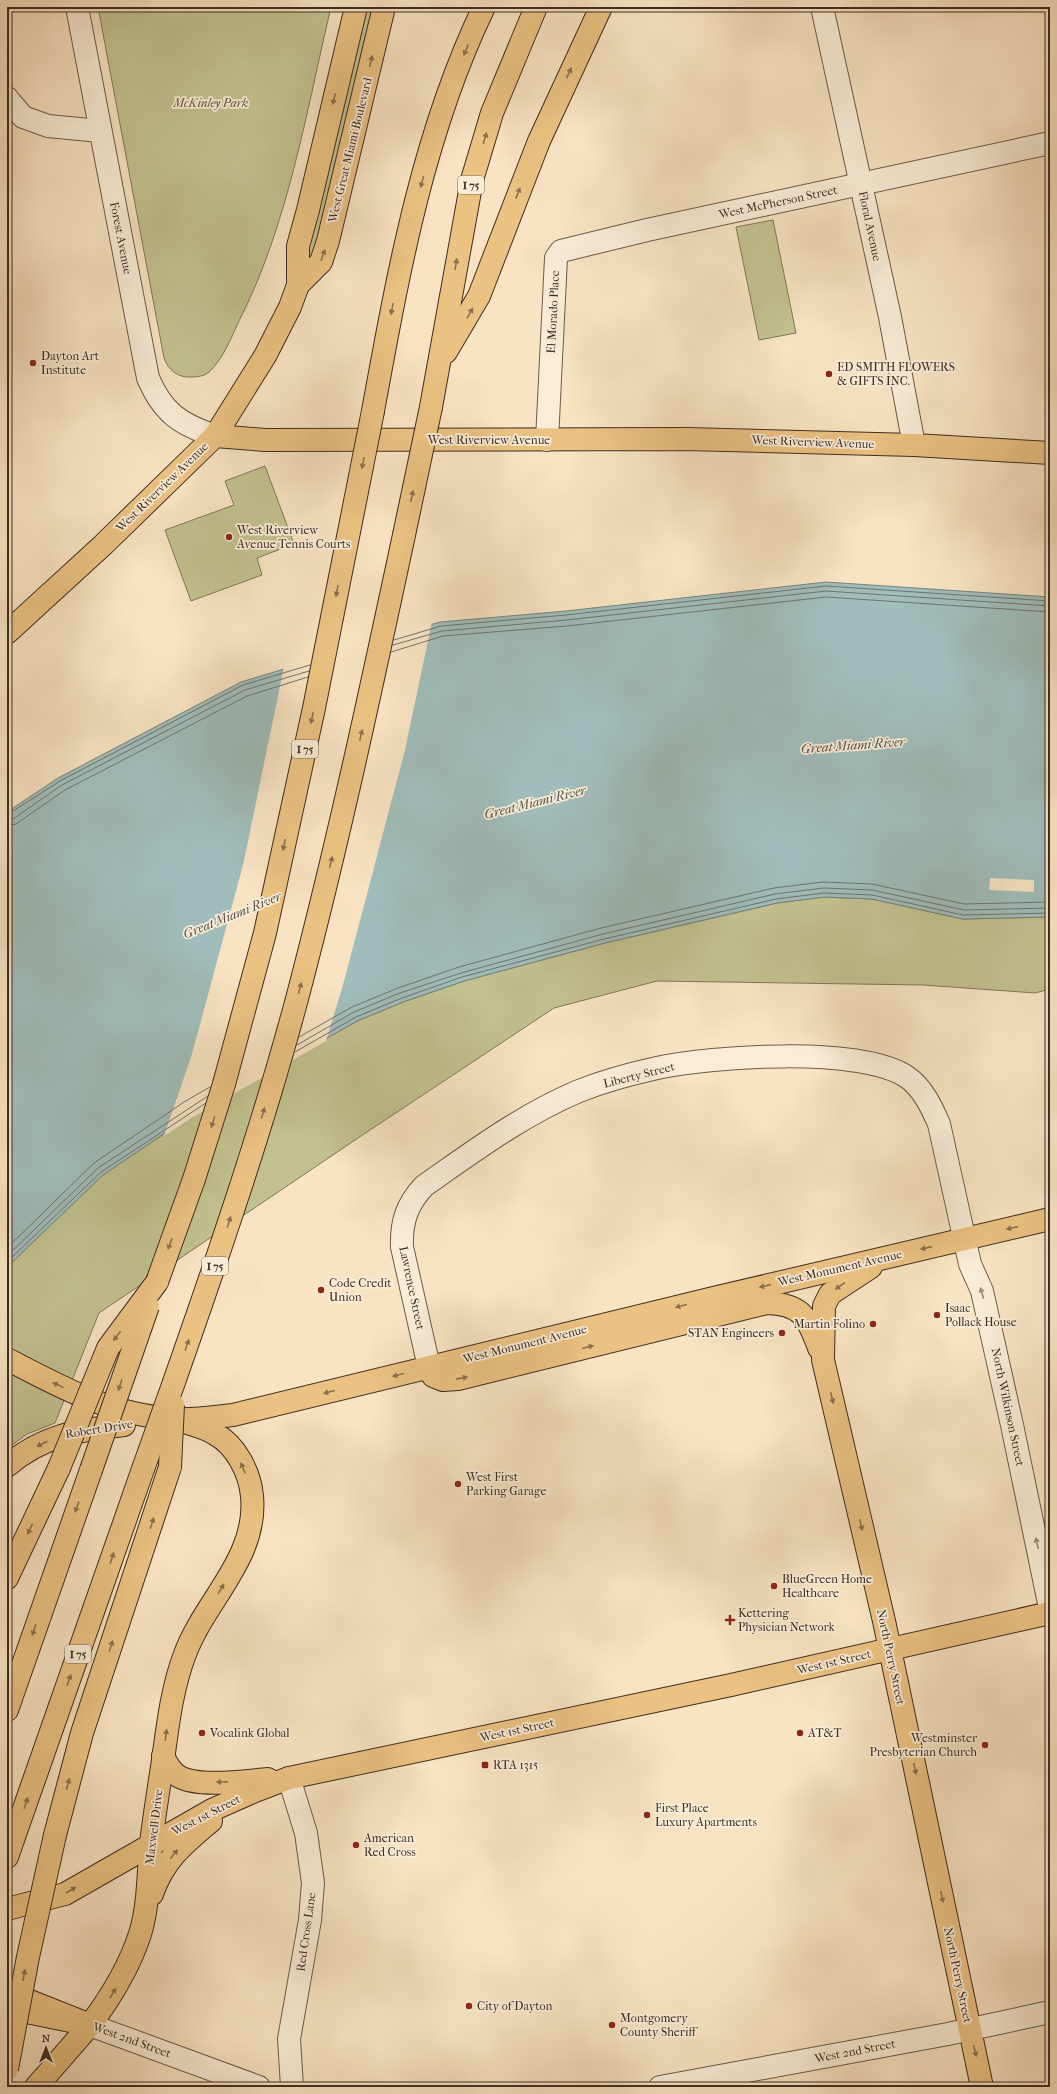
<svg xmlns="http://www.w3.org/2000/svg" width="1057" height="2094" viewBox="0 0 1057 2094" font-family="'IM FELL French Canon',serif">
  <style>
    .green { fill: #c2c290; stroke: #807759 }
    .water { fill: #a0bdbb; stroke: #78837e }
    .pier { fill: #f8e4c3 }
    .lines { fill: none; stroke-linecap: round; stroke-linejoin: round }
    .shore { stroke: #6e746e; stroke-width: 1 }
    .minor-casing { stroke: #6c5a4a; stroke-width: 24 }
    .major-casing { stroke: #3d2c22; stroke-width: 24 }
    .highway-casing { stroke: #3d2c22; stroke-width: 24 }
    .minor { stroke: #faedd8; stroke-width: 22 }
    .major { stroke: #ecc282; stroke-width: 22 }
    .highway { stroke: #ecc282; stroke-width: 22 }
    .highway-bridge-casing { stroke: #3d2c22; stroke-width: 24; stroke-linecap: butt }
    .highway-bridge { stroke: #ecc282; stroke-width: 22 }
    .oneway { fill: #8c704d }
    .oneway2 { fill: #9c8c7d }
    .poi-dot { fill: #8f2418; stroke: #faedd8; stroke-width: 1.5 }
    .labels { text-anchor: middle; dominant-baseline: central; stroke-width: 3.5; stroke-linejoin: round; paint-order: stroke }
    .shield { fill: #faedd8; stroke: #766659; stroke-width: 1 }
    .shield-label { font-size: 11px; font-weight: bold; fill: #3d2c22 }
    .park-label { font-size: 12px; font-style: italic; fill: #5e523e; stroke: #faedd8 }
    .street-label { font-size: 12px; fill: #3d2c22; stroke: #faedd8 }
    .poi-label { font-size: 12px; fill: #3d2c22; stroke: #faedd8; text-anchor: start }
    .water-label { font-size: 13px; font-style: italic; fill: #565048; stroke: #faedd8 }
  </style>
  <rect width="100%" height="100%" fill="#f8e4c3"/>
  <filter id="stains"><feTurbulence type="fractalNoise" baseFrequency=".005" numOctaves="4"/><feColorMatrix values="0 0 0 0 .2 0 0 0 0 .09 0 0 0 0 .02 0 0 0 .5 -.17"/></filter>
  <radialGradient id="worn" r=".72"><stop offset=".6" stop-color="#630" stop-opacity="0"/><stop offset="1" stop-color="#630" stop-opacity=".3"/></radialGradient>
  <!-- green -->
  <g class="green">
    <path d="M98 7H331C306 113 288 226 238 323 231 339 223 358 211 370 206 376 198 377 191 377 178 378 168 370 164 358Z"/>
    <polygon points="365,7 375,7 327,209 312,256 307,256"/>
    <polygon points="773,220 796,333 759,340 736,227"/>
    <polygon points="265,466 294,544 257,558 262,575 191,601 165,530 234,505 225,481"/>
    <polygon points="824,897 872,899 963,919 1050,917 1050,989 1035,993 923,985 657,981 554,1008 361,1136 99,1313 55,1423 27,1434 7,1449 7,1267 103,1175 192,1115 357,1021 403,1002 464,981 605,943 777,903"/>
  </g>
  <!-- water -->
  <polygon class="water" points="826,582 1050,597 1050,917 963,919 872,899 824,897 777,903 605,943 464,981 403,1002 357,1021 192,1115 103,1175 7,1267 7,812 58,778 241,682 440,622 566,611"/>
  <!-- pier -->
  <g class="pier">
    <polygon points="432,622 405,750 343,985 326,1041 193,1117 164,1136 192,1054 243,865 284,667"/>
    <polygon points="990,878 1034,880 1034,892 989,890"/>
  </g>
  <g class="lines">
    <!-- shore -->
    <g class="shore">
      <polyline points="394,640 441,626 566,615 826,586 1050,601"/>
      <polyline points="393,645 442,631 567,620 826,591 1050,606"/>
      <polyline points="391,652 443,636 567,626 826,597 1050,612"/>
      <polyline points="7,815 60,781 243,685 310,665"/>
      <polyline points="7,820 13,819 62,785 245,690 309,671"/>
      <polyline points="7,826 16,824 65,790 247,696 308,677"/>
      <polyline points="299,1037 352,1007 398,988 459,967 601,928 774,888 823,882 872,884 964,904 1050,902"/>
      <polyline points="297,1045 354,1012 400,993 461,973 603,934 775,894 824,888 872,890 964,910 1050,908"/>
      <polyline points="295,1052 356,1017 402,998 462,977 604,939 776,899 824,893 872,895 963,915 1050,913"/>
      <polyline points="7,1248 94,1163 184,1102 210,1087"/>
      <polyline points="7,1256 98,1168 208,1096"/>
      <polyline points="7,1262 101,1172 206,1103"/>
    </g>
    <defs>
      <g id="minor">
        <path d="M77 7 148 378C163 413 180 424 215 436"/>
        <polyline points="822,7 890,317 914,445"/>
        <polyline points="7,98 23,117 48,126 100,131"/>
        <polyline points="547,440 556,258 561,251 647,230 1050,143"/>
        <path d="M429 1367 402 1247C401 1222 407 1204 424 1186 474 1151 522 1115 579 1091 604 1081 630 1074 657 1068 712 1056 861 1046 907 1077 923 1088 932 1108 939 1124L970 1264 982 1291 1012 1425 1050 1608"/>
        <polyline points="289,1778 306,1833 313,1883 310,1920 289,2039 292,2087"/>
        <polyline points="90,2025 259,2087"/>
        <polyline points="660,2087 948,2034 1050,2012"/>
      </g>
      <g id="major">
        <polyline points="298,285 321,262 328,241 384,7"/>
        <polyline points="215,436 265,440 686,439 914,445 1050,453"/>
        <polyline points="7,633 103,545 215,436 265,356 290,307 298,285 298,246 308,210 356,7"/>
        <polyline points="871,1267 830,1294 824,1306 823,1360 884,1621 982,2087"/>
        <path d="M7 1359C60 1387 114 1416 175 1419 194 1420 214 1417 233 1415L718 1297 1050 1219"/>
        <path d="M429 1367 433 1376 443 1380 458 1379 767 1303C802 1304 808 1318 819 1348"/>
        <path d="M7 1466C43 1435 79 1430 124 1425"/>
        <path d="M163 1756C167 1764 170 1771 178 1776 198 1788 244 1781 268 1779"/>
        <path d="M152 1894C164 1859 184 1844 211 1821"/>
        <polyline points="7,1909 65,1894 212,1810 255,1791 289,1778 731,1685 1050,1613"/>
        <path d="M7 1992 90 2025C111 1997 129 1968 140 1934 149 1905 148 1873 151 1844 154 1816 159 1788 163 1760 168 1724 172 1688 185 1654 205 1600 258 1558 252 1496 250 1473 236 1445 215 1434 206 1428 194 1425 184 1422"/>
      </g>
      <g id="highway">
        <polyline points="446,352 479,296 539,141 601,7"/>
        <polyline points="431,407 472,180 492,113 536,7"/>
        <path d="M373 411C398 274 423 133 484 7"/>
        <polyline points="157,1282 194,1179 224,1084"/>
        <path d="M174 1382C219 1254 263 1126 298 995 338 843 371 689 404 535"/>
        <polyline points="7,1578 59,1468"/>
        <polyline points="7,1710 91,1470"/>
        <polyline points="55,1835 82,1733 170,1467"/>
        <polyline points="7,1857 143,1469"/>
        <polyline points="7,2008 90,2025"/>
        <polyline points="36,2087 90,2025"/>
      </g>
    </defs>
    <!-- minor casing -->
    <use href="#minor" class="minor-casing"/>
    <!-- major casing -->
    <use href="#major" class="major-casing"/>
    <!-- highway casing -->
    <use href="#highway" class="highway-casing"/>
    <!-- minor -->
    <use href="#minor" class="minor"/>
    <!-- major -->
    <use href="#major" class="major"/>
    <!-- highway -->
    <use href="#highway" class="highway"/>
    <defs>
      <g id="highway-bridge">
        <polyline points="404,535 431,407"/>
        <polyline points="224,1084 265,933 314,708 373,411"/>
        <polyline points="170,1467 173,1405"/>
        <polyline points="59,1468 108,1348 157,1282"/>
        <polyline points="143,1469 174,1382"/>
        <polyline points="91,1470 148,1306"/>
        <polyline points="7,2069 28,1957 55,1835"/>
      </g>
    </defs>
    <!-- highway-bridge casing -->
    <use href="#highway-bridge" class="highway-bridge-casing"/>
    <!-- highway-bridge -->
    <use href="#highway-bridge" class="highway-bridge"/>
  </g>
  <!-- one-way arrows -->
  <defs><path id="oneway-solid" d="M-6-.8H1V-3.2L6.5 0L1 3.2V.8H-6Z"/></defs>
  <g class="oneway">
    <use href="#oneway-solid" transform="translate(466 50) rotate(112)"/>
    <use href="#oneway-solid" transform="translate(371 61) rotate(-76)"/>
    <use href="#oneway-solid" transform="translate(569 73) rotate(-65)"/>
    <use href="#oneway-solid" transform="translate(334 99) rotate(103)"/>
    <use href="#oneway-solid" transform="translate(485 138) rotate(-74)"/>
    <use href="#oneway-solid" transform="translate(422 182) rotate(104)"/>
    <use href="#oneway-solid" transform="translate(518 193) rotate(-69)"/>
    <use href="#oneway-solid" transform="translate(323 255) rotate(-71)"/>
    <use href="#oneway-solid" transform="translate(456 264) rotate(-80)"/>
    <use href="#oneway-solid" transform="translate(392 309) rotate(100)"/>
    <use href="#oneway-solid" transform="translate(470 313) rotate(-61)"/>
    <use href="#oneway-solid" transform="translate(363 463) rotate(101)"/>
    <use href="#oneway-solid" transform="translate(412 496) rotate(-78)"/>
    <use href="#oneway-solid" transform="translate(337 591) rotate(101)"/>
    <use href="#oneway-solid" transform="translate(312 718) rotate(102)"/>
    <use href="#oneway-solid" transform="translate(361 735) rotate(-78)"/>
    <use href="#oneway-solid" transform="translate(284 845) rotate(102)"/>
    <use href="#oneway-solid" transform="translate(331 862) rotate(-76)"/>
    <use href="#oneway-solid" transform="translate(300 988) rotate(-76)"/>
    <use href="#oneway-solid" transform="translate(263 1113) rotate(-74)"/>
    <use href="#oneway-solid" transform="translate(213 1122) rotate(108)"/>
    <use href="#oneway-solid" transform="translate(229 1222) rotate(-72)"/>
    <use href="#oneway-solid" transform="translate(1012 1228) rotate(167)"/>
    <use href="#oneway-solid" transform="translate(170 1244) rotate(110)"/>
    <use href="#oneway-solid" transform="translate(926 1248) rotate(167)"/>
    <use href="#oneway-solid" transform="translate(765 1286) rotate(167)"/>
    <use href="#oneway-solid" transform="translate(840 1286) rotate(145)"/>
    <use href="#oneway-solid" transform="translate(681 1306) rotate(166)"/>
    <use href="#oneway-solid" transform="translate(117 1336) rotate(127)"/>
    <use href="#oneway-solid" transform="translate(187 1345) rotate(-71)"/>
    <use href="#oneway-solid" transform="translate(588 1347) rotate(-14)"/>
    <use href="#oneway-solid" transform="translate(398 1375) rotate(166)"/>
    <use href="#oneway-solid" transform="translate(462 1378) rotate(-11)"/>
    <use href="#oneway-solid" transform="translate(58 1385) rotate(-154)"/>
    <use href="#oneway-solid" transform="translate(120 1385) rotate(109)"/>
    <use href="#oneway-solid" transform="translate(329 1392) rotate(165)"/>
    <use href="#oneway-solid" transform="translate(832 1398) rotate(77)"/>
    <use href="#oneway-solid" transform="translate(42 1444) rotate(153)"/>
    <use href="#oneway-solid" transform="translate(243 1468) rotate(-113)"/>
    <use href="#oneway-solid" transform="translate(77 1507) rotate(110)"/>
    <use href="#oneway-solid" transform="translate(152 1523) rotate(-72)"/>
    <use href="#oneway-solid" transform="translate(861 1525) rotate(77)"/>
    <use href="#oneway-solid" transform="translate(30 1529) rotate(115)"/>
    <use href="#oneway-solid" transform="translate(112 1558) rotate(-71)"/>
    <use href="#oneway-solid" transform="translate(221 1589) rotate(-60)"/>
    <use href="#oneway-solid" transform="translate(34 1630) rotate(109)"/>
    <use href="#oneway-solid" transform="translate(111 1646) rotate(-72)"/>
    <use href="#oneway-solid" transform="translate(69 1680) rotate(-71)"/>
    <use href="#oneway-solid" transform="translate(166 1735) rotate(-82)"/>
    <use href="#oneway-solid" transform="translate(915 1769) rotate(78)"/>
    <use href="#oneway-solid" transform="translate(222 1782) rotate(179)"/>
    <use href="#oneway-solid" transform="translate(68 1784) rotate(-75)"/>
    <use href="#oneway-solid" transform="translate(26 1803) rotate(-71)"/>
    <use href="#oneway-solid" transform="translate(174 1854) rotate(-51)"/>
    <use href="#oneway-solid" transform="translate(71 1890) rotate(-30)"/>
    <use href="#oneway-solid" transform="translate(942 1897) rotate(78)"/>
    <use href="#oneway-solid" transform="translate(24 1975) rotate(-79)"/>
    <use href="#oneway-solid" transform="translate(113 1993) rotate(-59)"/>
    <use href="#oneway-solid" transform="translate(975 2051) rotate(77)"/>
  </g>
  <g class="oneway2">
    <use href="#oneway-solid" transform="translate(982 1293) rotate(-106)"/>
    <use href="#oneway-solid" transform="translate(1037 1543) rotate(-102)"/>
  </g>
  <!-- markers -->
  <g class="poi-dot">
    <circle cx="33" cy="363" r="4"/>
    <circle cx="829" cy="374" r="4"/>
    <circle cx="229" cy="537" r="4"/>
    <circle cx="321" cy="1290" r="4"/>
    <circle cx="937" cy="1315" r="4"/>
    <circle cx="873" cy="1324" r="4"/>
    <circle cx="782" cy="1333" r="4"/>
    <circle cx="458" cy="1484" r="4"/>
    <circle cx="774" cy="1586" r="4"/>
    <path d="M728 1614h4v4h4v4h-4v4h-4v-4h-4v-4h4z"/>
    <circle cx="202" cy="1733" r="4"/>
    <circle cx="800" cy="1733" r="4"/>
    <circle cx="985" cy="1745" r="4"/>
    <rect x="481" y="1761" width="8" height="8" rx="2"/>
    <circle cx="647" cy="1815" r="4"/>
    <circle cx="356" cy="1845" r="4"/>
    <circle cx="469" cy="2006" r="4"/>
    <circle cx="612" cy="2025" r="4"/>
  </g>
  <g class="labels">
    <!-- shield labels -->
    <g class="shield">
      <rect x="458" y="176" width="26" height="18" rx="3"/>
      <rect x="292" y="740" width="26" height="18" rx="3"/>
      <rect x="202" y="1257" width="26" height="18" rx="3"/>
      <rect x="65" y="1645" width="26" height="18" rx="3"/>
    </g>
    <g class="shield-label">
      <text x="471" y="185">I 75</text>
      <text x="305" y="749">I 75</text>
      <text x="215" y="1266">I 75</text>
      <text x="78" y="1654">I 75</text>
    </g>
    <!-- park labels -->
    <g class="park-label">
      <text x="211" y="103">McKinley Park</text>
    </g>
    <!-- street labels -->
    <g class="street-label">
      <text transform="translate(350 150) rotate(-76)">West Great Miami Boulevard</text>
      <text transform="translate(778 202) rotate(-12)">West McPherson Street</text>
      <text transform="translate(870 226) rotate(78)">Floral Avenue</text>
      <text transform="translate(121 238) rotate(79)">Forest Avenue</text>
      <text transform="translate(553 312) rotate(-87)">El Morado Place</text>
      <text x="489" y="440">West Riverview Avenue</text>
      <text transform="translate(813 442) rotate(2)">West Riverview Avenue</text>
      <text transform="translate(162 487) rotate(-44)">West Riverview Avenue</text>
      <text transform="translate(639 1075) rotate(-14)">Liberty Street</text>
      <text transform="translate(840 1268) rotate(-13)">West Monument Avenue</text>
      <text transform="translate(412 1288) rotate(78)">Lawrence Street</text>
      <text transform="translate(525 1344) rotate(-14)">West Monument Avenue</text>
      <text transform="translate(1008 1407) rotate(78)">North Wilkinson Street</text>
      <text transform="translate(99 1429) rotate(-9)">Robert Drive</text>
      <text transform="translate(891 1657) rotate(78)">North Perry Street</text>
      <text transform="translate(834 1662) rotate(-13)">West 1st Street</text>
      <text transform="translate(517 1730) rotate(-12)">West 1st Street</text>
      <text transform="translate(206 1815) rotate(-27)">West 1st Street</text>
      <text transform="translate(154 1827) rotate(-83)">Maxwell Drive</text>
      <text transform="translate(306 1932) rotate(-82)">Red Cross Lane</text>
      <text transform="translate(958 1975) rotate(78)">North Perry Street</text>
      <text transform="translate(132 2040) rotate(20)">West 2nd Street</text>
      <text transform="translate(855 2051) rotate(-11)">West 2nd Street</text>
    </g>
    <!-- poi labels -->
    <g class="poi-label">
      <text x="41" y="356">Dayton Art<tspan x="41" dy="14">Institute</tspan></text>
      <text x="837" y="367">ED SMITH FLOWERS<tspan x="837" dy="14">&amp; GIFTS INC.</tspan></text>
      <text x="237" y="530">West Riverview<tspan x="237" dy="14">Avenue Tennis Courts</tspan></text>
      <text x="329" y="1283">Code Credit<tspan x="329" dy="14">Union</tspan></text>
      <text x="945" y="1308">Isaac<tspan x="945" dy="14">Pollack House</tspan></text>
      <text x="865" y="1324" text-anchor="end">Martin Folino</text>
      <text x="774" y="1333" text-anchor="end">STAN Engineers</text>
      <text x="466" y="1477">West First<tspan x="466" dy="14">Parking Garage</tspan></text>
      <text x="782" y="1579">BlueGreen Home<tspan x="782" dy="14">Healthcare</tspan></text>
      <text x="738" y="1613">Kettering<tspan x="738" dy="14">Physician Network</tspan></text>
      <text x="210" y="1733">Vocalink Global</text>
      <text x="808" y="1733">AT&amp;T</text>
      <text x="977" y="1738" text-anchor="end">Westminster<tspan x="977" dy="14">Presbyterian Church</tspan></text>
      <text x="493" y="1765">RTA 1315</text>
      <text x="655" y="1808">First Place<tspan x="655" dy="14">Luxury Apartments</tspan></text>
      <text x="364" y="1838">American<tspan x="364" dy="14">Red Cross</tspan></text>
      <text x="477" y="2006">City of Dayton</text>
      <text x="620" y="2018">Montgomery<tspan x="620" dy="14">County Sheriff</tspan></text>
    </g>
    <!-- water labels -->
    <g class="water-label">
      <text transform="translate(853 745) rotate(-4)">Great Miami River</text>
      <text transform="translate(535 802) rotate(-14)">Great Miami River</text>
      <text transform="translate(232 915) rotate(-22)">Great Miami River</text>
    </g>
  </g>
  <!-- margin -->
  <rect width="1057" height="2094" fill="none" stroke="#f8e4c3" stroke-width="24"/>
  <rect x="8" y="8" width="1041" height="2078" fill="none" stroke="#3d2c22" stroke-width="2"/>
  <rect x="12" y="12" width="1033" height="2070" fill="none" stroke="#3d2c22"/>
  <!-- north arrow -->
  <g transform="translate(46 2048)" stroke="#faedd8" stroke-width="3" paint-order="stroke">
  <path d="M0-3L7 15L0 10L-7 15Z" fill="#3d2c22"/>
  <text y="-6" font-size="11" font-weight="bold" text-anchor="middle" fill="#3d2c22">N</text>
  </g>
  <rect width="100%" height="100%" filter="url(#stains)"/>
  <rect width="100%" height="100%" fill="url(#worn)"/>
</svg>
